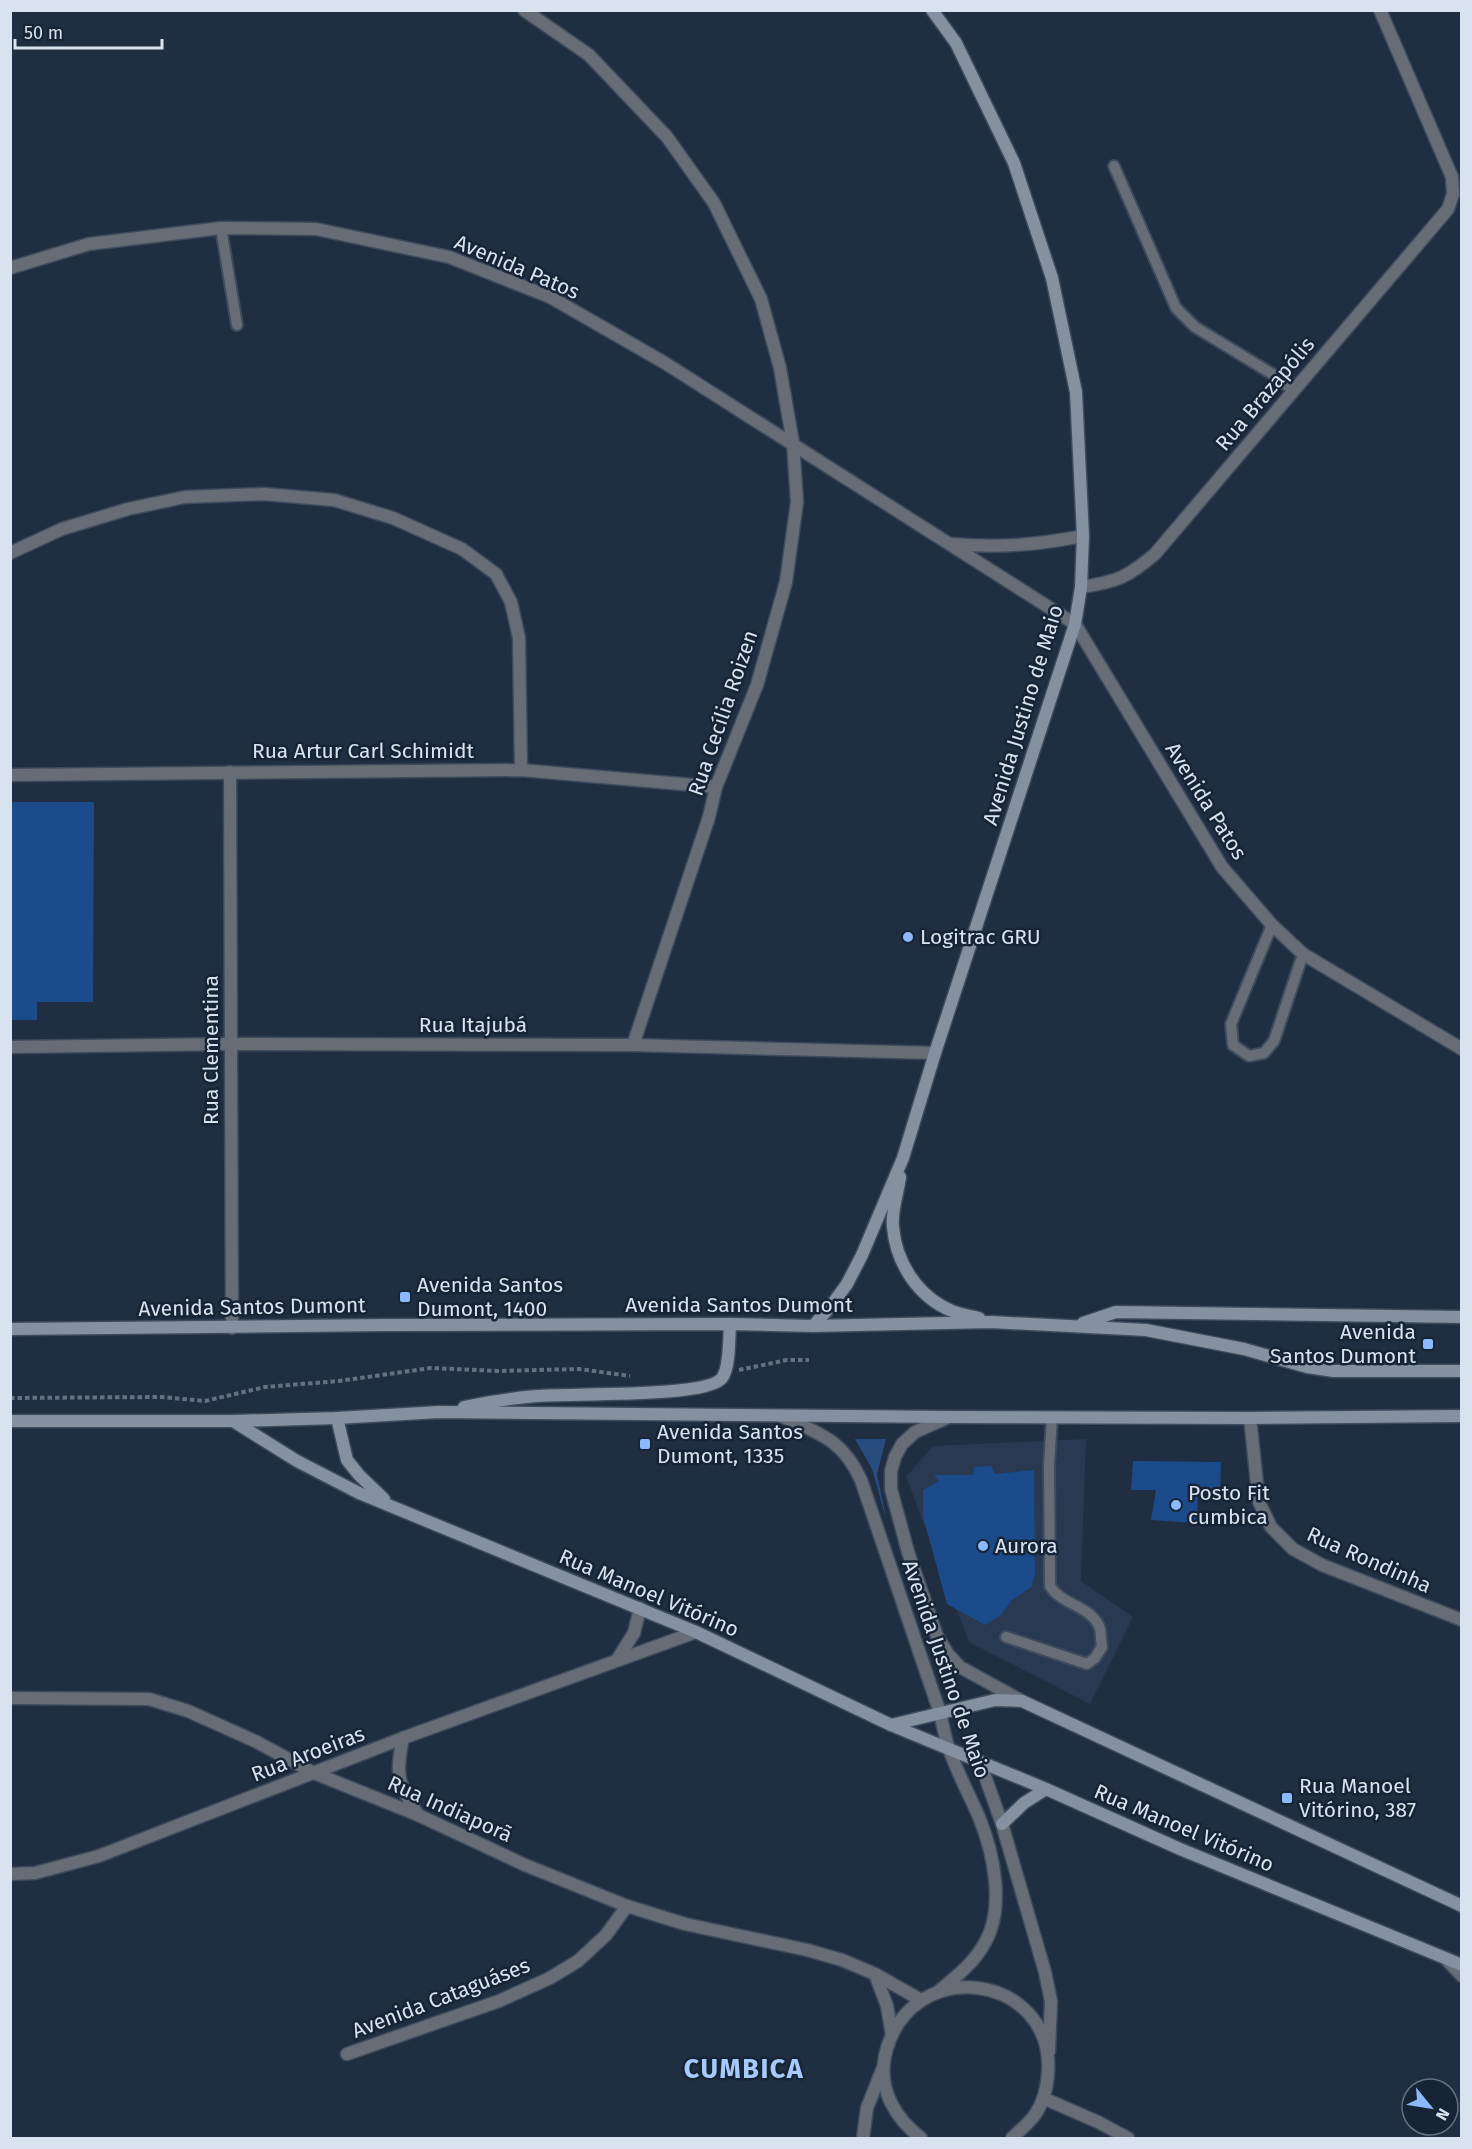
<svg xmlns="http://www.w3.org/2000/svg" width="1472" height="2149" viewBox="0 0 1472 2149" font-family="'Fira Sans',sans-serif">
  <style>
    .built { fill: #283951 }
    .green { fill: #284c7d }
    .building { fill: #1b4b8b }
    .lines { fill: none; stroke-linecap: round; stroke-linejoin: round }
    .lane-casing { stroke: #3e4b5d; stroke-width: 14 }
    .street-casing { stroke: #3e4b5d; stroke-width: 15 }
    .secondary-casing { stroke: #3e4b5d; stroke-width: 15 }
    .path { stroke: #657182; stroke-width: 4; stroke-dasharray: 4.5 3; stroke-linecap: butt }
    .lane { stroke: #666d77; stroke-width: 10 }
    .street { stroke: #666d77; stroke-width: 12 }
    .secondary { stroke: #8591a1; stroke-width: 12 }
    .poi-dot { fill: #8abafc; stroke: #172436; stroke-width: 2 }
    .labels { text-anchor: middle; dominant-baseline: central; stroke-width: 5; stroke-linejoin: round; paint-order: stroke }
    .street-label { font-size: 21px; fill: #d9e2ef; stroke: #172436 }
    .poi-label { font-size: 21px; fill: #d9e2ef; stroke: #172436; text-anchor: start }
    .district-label { font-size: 27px; font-weight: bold; letter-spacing: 1.5px; fill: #a6cafb; stroke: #172436 }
  </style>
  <rect width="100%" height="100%" fill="#202e41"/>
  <!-- built -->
  <polygon class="built" points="1086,1439 1081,1581 1133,1617 1090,1704 969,1642 906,1477 933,1446"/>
  <!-- green -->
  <polygon class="green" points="855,1439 886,1439 877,1474 887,1522 872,1469"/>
  <!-- building -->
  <g class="building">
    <polygon points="10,802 94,802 93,1002 37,1002 37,1020 10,1020"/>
    <polygon points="1133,1461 1221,1462 1220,1488 1198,1490 1197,1523 1151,1520 1156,1490 1131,1490"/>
    <polygon points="991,1466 995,1474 1034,1470 1035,1575 1031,1587 1012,1600 1001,1615 985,1625 947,1604 923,1516 923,1490 939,1481 934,1475 973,1475 974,1467"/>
  </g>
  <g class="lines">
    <defs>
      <g id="lane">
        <polyline points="1114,166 1176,308 1195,327 1274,375 1294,391"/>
        <polyline points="221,228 237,325"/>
        <polyline points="1272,925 1231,1024 1233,1045 1249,1056 1264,1053 1274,1041 1303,954"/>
        <path d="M1006 1637 1087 1664 1095 1658 1102 1647C1101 1641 1101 1634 1100 1629 1093 1606 1061 1605 1050 1586L1049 1464 1052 1418"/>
      </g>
      <g id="street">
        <polyline points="524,10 589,55 667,137 714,203 761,299 780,368 793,443 797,502 786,582 757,685 716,787 709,817 633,1045"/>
        <polyline points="10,268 89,244 221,228 316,229 449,257 550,297 665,363 1075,624 1222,867 1272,925 1303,954 1462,1049"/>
        <path d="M951 544C999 548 1036 545 1083 536"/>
        <polyline points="10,553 62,529 128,509 185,497 264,494 334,500 393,518 462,549 496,574 511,602 519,638 521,770"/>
        <path d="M1081 587C1117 582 1128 577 1155 554L1448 209 1453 194 1452 177 1380 10"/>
        <polyline points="230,772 232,1328"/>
        <polyline points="10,775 521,770 716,787"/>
        <polyline points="10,1047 230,1044 633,1045 935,1053"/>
        <path d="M781 1416C819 1433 843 1440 861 1480L940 1713C943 1725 945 1738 949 1749 957 1772 969 1794 979 1817 994 1854 1006 1910 983 1946 972 1965 954 1978 938 1992"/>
        <polyline points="949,1417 915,1432 902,1444 895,1457 891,1471 891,1489 908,1552 937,1636 948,1654 960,1667 1022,1701"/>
        <polyline points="1250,1418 1259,1502 1271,1527 1293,1549 1322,1565 1462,1620"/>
        <polyline points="617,1660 634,1633 640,1608"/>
        <polyline points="10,1698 149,1699 188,1711 257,1742 314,1773 418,1815 525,1865 627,1906 685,1924 807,1950 842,1960 875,1974 921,2000"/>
        <path d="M403 1738C395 1776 398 1782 418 1815"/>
        <polyline points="980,1762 1002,1824 1045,1972 1051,2001 1049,2051"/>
        <polyline points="10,1874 35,1873 99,1856 403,1738 696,1632"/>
        <polyline points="1445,1958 1462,1976"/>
        <polyline points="875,1974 887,2006 892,2035"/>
        <polyline points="347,2054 499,2001 550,1978 578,1961 606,1935 627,1906"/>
        <polyline points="1043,2098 1098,2122 1128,2138"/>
        <polyline points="863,2138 867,2108 882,2070"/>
        <path d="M921 2138C896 2119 878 2090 885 2056 908 1952 1055 1973 1048 2073 1047 2088 1043 2104 1034 2116 1028 2124 1019 2131 1012 2138"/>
      </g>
      <g id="secondary">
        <path d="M900 1177C898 1193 891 1212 893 1227 896 1263 918 1297 952 1311 960 1314 970 1316 979 1318"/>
        <polyline points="1083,1323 1116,1312 1462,1317"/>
        <polyline points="813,1326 831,1306 847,1284 862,1255 903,1158 935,1053 1075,624 1081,587 1083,536 1076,392 1052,278 1014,163 956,43 932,10"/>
        <polyline points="10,1329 386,1325 730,1324 813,1326 991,1322 1146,1330 1244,1349 1307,1367 1334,1371 1462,1371"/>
        <path d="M464 1407C488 1402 512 1398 537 1396 567 1393 708 1398 722 1378 730 1368 729 1337 730 1324"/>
        <polyline points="337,1418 347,1460 359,1475 384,1499"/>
        <polyline points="10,1421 233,1421 337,1418 439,1412 949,1417 1250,1418 1462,1416"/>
        <polyline points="233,1421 297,1461 359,1493 696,1632 891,1725 1046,1789 1180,1849 1462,1965"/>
        <polyline points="891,1725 995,1700 1022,1701 1462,1906"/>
        <polyline points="1002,1824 1024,1803 1046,1789"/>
      </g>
    </defs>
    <!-- lane casing -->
    <use href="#lane" class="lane-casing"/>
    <!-- street casing -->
    <use href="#street" class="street-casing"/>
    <!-- secondary casing -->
    <use href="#secondary" class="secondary-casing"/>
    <!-- path -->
    <g class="path">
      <polyline points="739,1370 787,1360 809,1360"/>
      <polyline points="10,1398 161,1397 205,1401 265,1387 339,1381 431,1368 498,1371 579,1369 630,1376"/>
    </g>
    <!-- lane -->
    <use href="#lane" class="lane"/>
    <!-- street -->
    <use href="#street" class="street"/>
    <!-- secondary -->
    <use href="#secondary" class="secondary"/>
  </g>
  <!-- markers -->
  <g class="poi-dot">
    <circle cx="908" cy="937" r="6"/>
    <rect x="399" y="1291" width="12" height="12" rx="3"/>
    <rect x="1422" y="1338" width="12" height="12" rx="3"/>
    <rect x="639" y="1438" width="12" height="12" rx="3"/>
    <circle cx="1176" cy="1505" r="6"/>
    <circle cx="983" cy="1546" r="6"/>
    <rect x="1281" y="1792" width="12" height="12" rx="3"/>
  </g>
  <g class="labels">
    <!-- street labels -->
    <g class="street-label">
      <text transform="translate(517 267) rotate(23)">Avenida Patos</text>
      <text transform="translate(1265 394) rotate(-50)">Rua Brazapólis</text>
      <text transform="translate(723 713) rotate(-71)">Rua Cecília Roizen</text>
      <text transform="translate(1023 715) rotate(-73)">Avenida Justino de Maio</text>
      <text x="363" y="751">Rua Artur Carl Schimidt</text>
      <text transform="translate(1206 801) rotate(58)">Avenida Patos</text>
      <text x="473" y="1025">Rua Itajubá</text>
      <text transform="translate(211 1050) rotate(-90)">Rua Clementina</text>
      <text x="739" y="1305">Avenida Santos Dumont</text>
      <text transform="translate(252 1307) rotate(-1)">Avenida Santos Dumont</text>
      <text transform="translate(1369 1560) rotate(24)">Rua Rondinha</text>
      <text transform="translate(649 1593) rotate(23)">Rua Manoel Vitórino</text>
      <text transform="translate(946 1669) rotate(71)">Avenida Justino de Maio</text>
      <text transform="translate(308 1754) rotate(-21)">Rua Aroeiras</text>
      <text transform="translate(450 1809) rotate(24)">Rua Indiaporã</text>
      <text transform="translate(1184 1828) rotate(23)">Rua Manoel Vitórino</text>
      <text transform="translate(441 1998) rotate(-21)">Avenida Cataguáses</text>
    </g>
    <!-- poi labels -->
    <g class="poi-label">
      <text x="920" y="937">Logitrac GRU</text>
      <text x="417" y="1285">Avenida Santos<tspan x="417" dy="24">Dumont, 1400</tspan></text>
      <text x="1416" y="1332" text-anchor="end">Avenida<tspan x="1416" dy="24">Santos Dumont</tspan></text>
      <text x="657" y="1432">Avenida Santos<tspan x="657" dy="24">Dumont, 1335</tspan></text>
      <text x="1188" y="1493">Posto Fit<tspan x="1188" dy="24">cumbica</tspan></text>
      <text x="995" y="1546">Aurora</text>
      <text x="1299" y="1786">Rua Manoel<tspan x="1299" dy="24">Vitórino, 387</tspan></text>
    </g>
    <!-- district labels -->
    <g class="district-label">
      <text x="744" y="2069">CUMBICA</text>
    </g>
  </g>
  <!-- border -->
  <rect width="1472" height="2149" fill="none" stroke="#d9e2ef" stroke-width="24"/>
  <!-- north arrow -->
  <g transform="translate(1430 2107) rotate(120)"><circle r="28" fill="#172436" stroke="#657080" stroke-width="1.5"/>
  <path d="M0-4.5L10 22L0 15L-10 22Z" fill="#8abafc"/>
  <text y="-9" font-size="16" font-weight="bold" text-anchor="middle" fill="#d9e2ef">N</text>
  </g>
  <!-- scale -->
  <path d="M15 39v9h147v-9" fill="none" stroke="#d9e2ef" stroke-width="3"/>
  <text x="24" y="39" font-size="18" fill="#d9e2ef" stroke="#172436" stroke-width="4.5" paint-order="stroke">50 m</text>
</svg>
